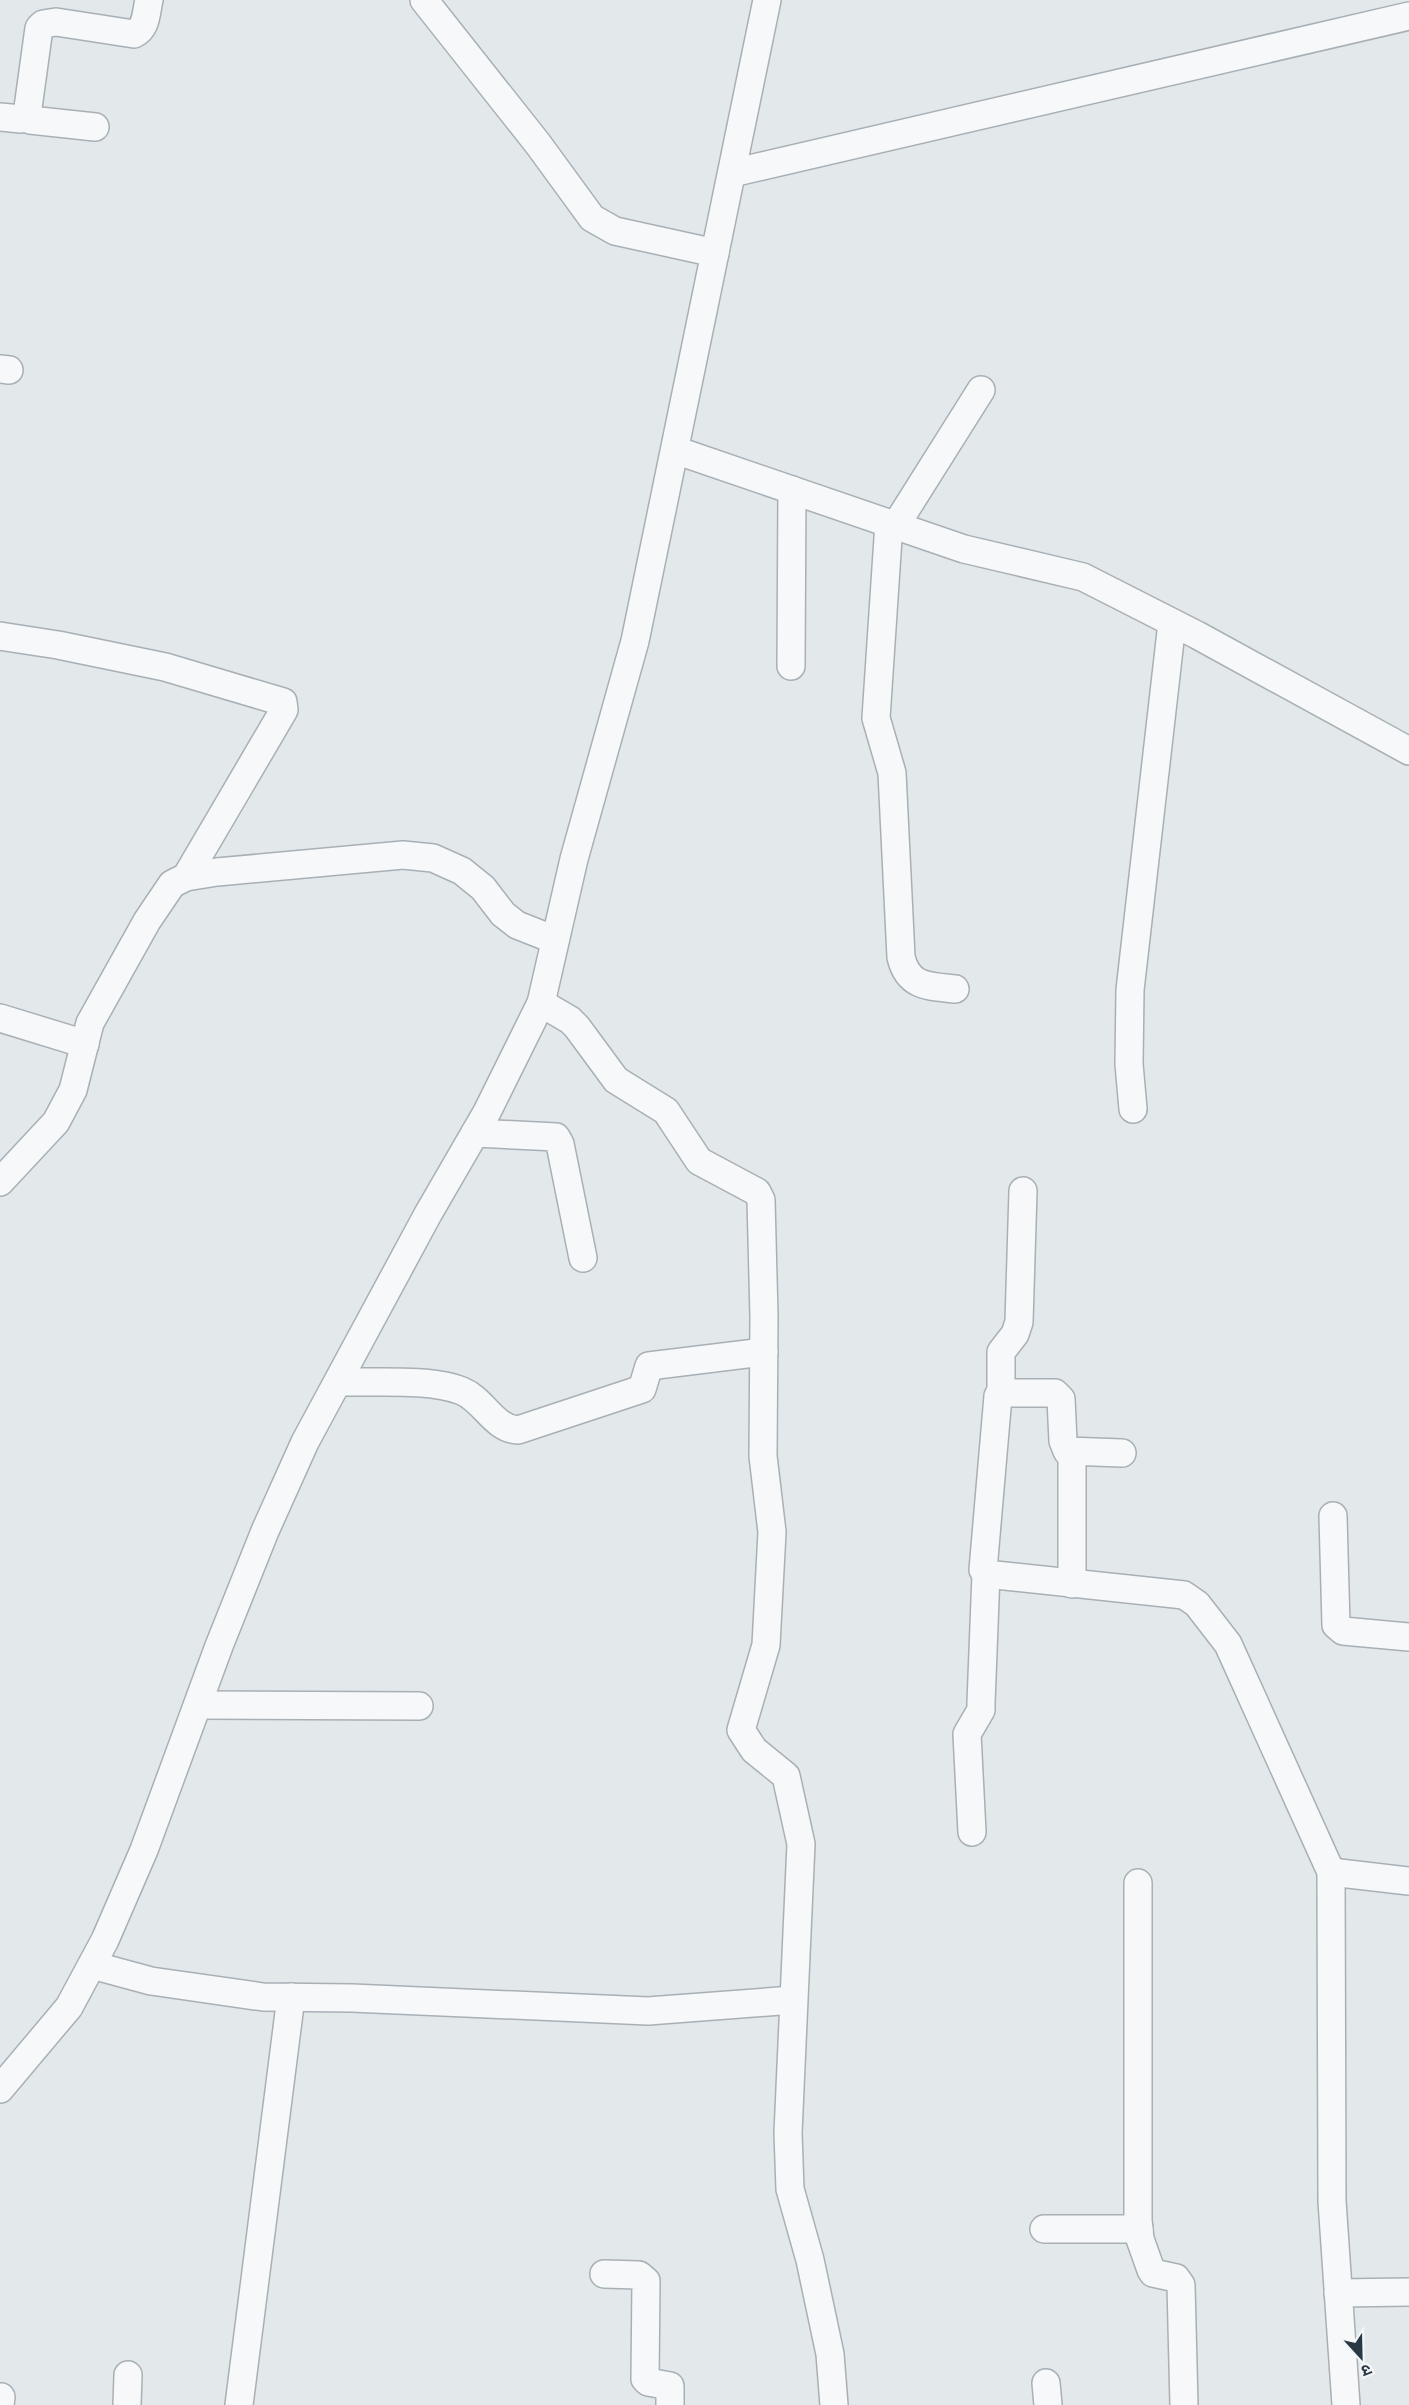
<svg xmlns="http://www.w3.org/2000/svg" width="1409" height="2405" viewBox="0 0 1409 2405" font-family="Rubik,'Noto Sans Devanagari',sans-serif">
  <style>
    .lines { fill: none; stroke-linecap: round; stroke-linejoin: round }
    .minor-casing { stroke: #a8b0b6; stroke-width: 30 }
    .minor { stroke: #f6f8f9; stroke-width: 27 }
  </style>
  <rect width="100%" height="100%" fill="#e3e8eb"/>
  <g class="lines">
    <defs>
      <g id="minor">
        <polyline points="424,0 538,144 592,218 615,231 715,253"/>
        <path d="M0 117 21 119 27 115 39 28 43 24 56 22 134 34C147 28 146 12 149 0"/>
        <polyline points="25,117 30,120 95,127"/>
        <polyline points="732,173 1409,16"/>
        <polyline points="0,369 9,370"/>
        <polyline points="675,450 964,549 1083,577 1197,635 1409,751"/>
        <path d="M889 523 876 718 892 773 901 957C908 987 928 986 955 989"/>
        <polyline points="896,525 981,390"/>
        <polyline points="0,636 58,645 165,667 283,702 284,710 186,877"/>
        <polyline points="791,666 792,490"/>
        <polyline points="541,1003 570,1020 577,1027 616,1080 666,1111 699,1161 757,1192 761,1200 764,1316 763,1456 772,1532 766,1645 741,1730 754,1750 786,1776 801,1844 788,2133 790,2189 810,2260 830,2354 834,2405"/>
        <polyline points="0,1018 85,1044"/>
        <polyline points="1133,1109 1129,1064 1130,990 1172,623"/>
        <polyline points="475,1133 556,1137 560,1144 583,1258"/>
        <polyline points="0,1182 56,1122 73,1090 90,1023 147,921 172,884 186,877 217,872 403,855 433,858 462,871 483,888 503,914 517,925 555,940"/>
        <path d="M338 1382C373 1383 431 1378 462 1391 484 1400 494 1429 518 1430L642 1389 649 1366 764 1352"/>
        <polyline points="1001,1393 1001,1352 1015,1334 1019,1322 1023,1191"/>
        <polyline points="1122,1453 1067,1451 1063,1441 1061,1399 1055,1393 1001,1393 998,1396 983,1570 986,1574 1184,1595 1197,1604 1228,1644 1331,1872 1332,2201 1346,2405"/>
        <polyline points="1333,1516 1336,1625 1343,1631 1409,1637"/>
        <polyline points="1072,1584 1072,1453"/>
        <polyline points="198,1705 419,1706"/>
        <polyline points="972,1832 967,1734 981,1710 981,1703 986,1574"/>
        <polyline points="1331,1872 1409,1881"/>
        <polyline points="1138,1883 1138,2220 1140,2239 1151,2270 1153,2273 1176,2278 1181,2285 1184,2405"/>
        <polyline points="92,1965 151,1981 263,1997 352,1998 648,2011 793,2000"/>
        <polyline points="0,2089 69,2007 105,1940 144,1850 219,1646 265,1531 305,1442 428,1214 487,1112 541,1003 574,859 635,641 767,0"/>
        <polyline points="1044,2229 1139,2229"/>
        <polyline points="604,2274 639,2275 646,2281 645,2379 648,2382 670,2386 670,2405"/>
        <polyline points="1338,2293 1409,2292"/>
        <polyline points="1046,2383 1048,2405"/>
        <polyline points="0,2405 1,2397"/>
        <polyline points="127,2405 128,2375"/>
        <polyline points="239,2405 291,1997"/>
      </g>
    </defs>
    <!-- minor casing -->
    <use href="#minor" class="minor-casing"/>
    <!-- minor -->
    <use href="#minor" class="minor"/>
  </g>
  <!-- north arrow -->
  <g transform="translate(1361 2357) rotate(158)" stroke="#f3f6f8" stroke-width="4.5" paint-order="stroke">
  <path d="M0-4.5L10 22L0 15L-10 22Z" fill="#2a3844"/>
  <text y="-9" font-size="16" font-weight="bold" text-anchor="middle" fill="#2a3844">उ</text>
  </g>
</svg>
